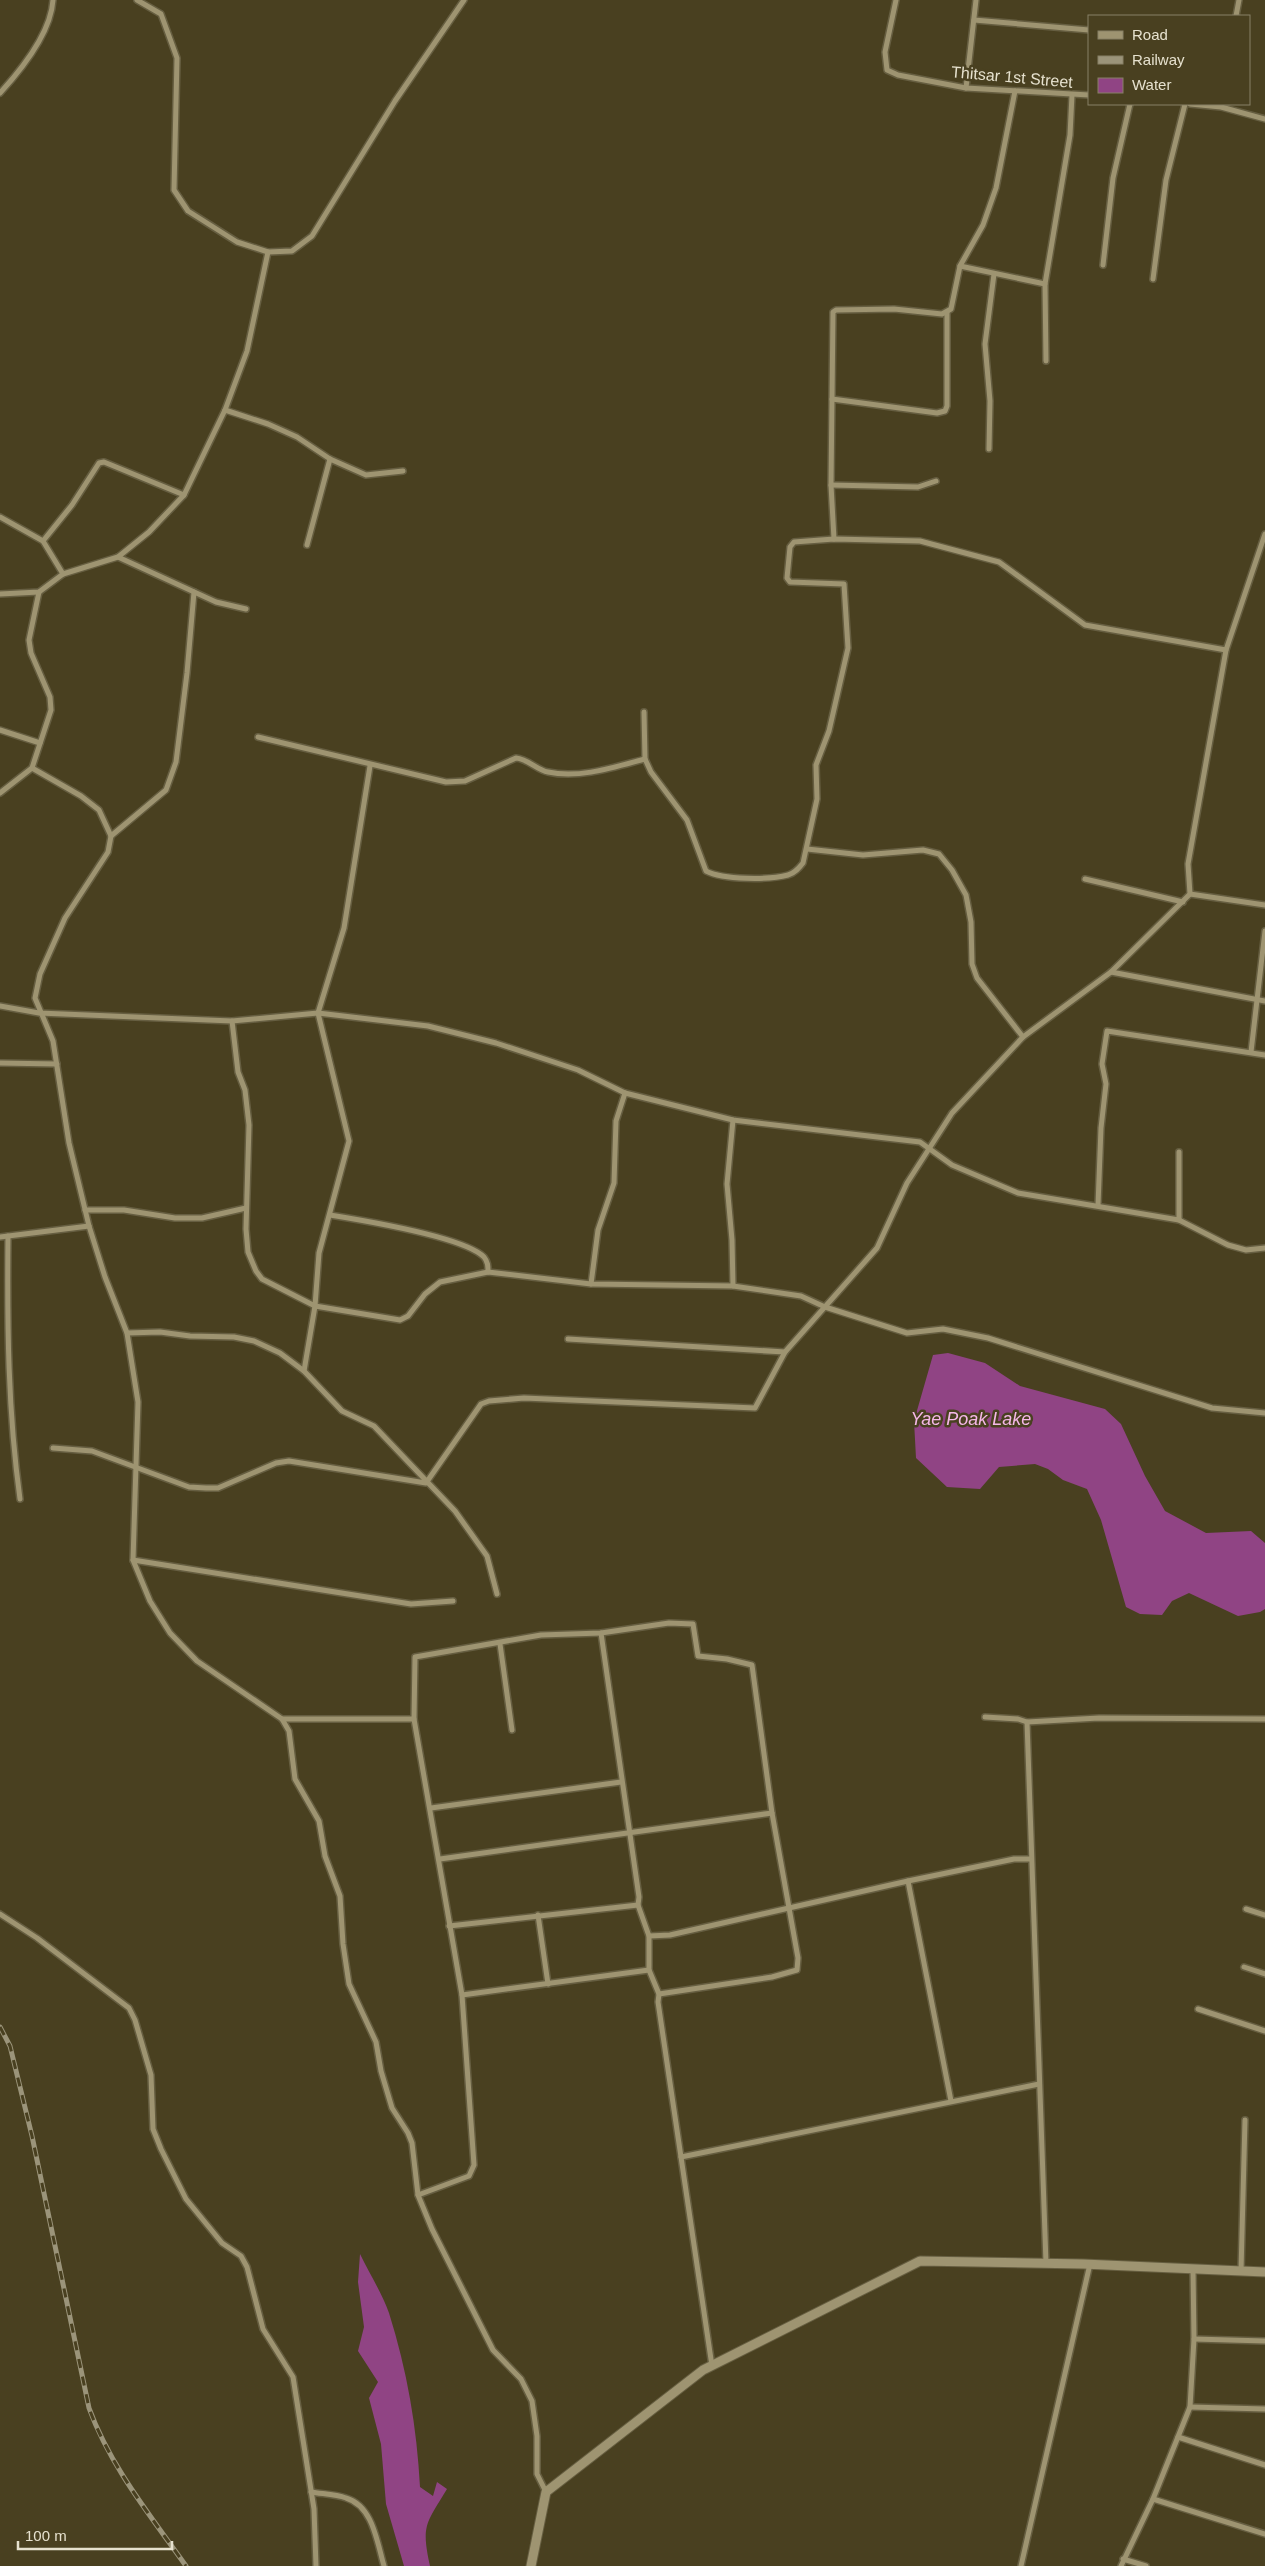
<svg xmlns="http://www.w3.org/2000/svg" width="1265" height="2566" viewBox="0 0 1265 2566" font-family="Arial,sans-serif">
  <style>
    .water { fill: #904484 }
    .lines { fill: none; stroke-linecap: round; stroke-linejoin: round }
    .minor-casing { stroke: #665e41; stroke-width: 8 }
    .tertiary-casing { stroke: #665e41; stroke-width: 11 }
    .minor { stroke: #9e9471; stroke-width: 5 }
    .tertiary { stroke: #9e9471; stroke-width: 9 }
    .rail-casing { stroke: #9b947a; stroke-width: 5 }
    .rail { stroke: #494020; stroke-width: 3; stroke-dasharray: 9; stroke-linecap: butt }
    .labels { text-anchor: middle; dominant-baseline: central; stroke-width: 5; stroke-linejoin: round; paint-order: stroke }
    .street-label { font-size: 16px; fill: #e6e1ce; stroke: #494020 }
    .water-label { font-size: 18px; font-style: italic; fill: #f5b7e8; stroke: #494020 }
  </style>
  <rect width="100%" height="100%" fill="#494020"/>
  <!-- water -->
  <g class="water">
    <polygon points="948,1353 985,1363 1020,1386 1105,1409 1121,1424 1145,1476 1165,1511 1206,1533 1251,1531 1265,1543 1265,1609 1260,1612 1238,1616 1189,1593 1172,1601 1162,1615 1140,1614 1126,1607 1101,1520 1087,1489 1063,1480 1048,1469 1035,1464 999,1467 980,1489 947,1487 916,1458 914,1421 933,1355"/>
    <path d="M360 2254C369 2273 382 2293 389 2313 407 2370 417 2428 420 2487L433 2496 437 2482 447 2489C426 2524 421 2525 430 2566H404L386 2504 381 2444 369 2398 378 2382 358 2351 364 2327 358 2282Z"/>
  </g>
  <g class="lines">
    <defs>
      <g id="minor">
        <polyline points="137,0 161,14 177,58 174,190 188,211 237,242 268,252 292,251 312,236 395,101 464,0"/>
        <polyline points="896,0 885,52 887,70 898,75 966,88 1089,95"/>
        <polyline points="1236,16 1239,0"/>
        <polyline points="974,20 1089,30"/>
        <polyline points="966,88 976,0"/>
        <path d="M0 93C21 70 51 32 53 0"/>
        <polyline points="1190,104 1221,107 1265,119"/>
        <polyline points="1103,265 1113,178 1130,104"/>
        <polyline points="960,266 1045,284"/>
        <polyline points="1153,279 1166,180 1185,104"/>
        <polyline points="1046,361 1045,284 1070,135 1072,95"/>
        <polyline points="832,399 937,413 945,411 947,406 947,313"/>
        <polyline points="225,410 268,424 297,437 330,459 366,475 403,471"/>
        <polyline points="989,449 990,401 985,344 994,274"/>
        <polyline points="831,485 918,487 936,481"/>
        <polyline points="0,517 43,541 63,574"/>
        <polyline points="834,539 831,485 833,312 836,310 894,309 942,314 951,309 960,266 983,225 996,188 1015,91"/>
        <polyline points="43,541 72,505 99,463 104,462 184,495"/>
        <polyline points="307,545 330,459"/>
        <polyline points="118,557 216,602 246,609"/>
        <polyline points="0,594 39,592 63,574 118,557 149,532 184,495 225,410 247,351 268,252"/>
        <path d="M644 712 645 759 651 772 687 820 706 871C723 880 769 880 788 875 795 873 799 868 803 863L817 799 816 765 829 731 848 648 844 584 790 582 787 578 790 547 794 542 834 539 920 541 999 562 1085 625 1226 650"/>
        <polyline points="0,730 40,743"/>
        <path d="M258 737 446 782 465 781 516 758C528 759 537 770 548 772 579 779 615 767 645 759"/>
        <polyline points="32,768 81,796 99,810 111,836 108,852 65,918 40,974 35,998 53,1041 69,1143 89,1226 105,1277 127,1333 138,1402 133,1560 150,1601 170,1633 197,1661 282,1719 289,1731 295,1779 319,1821 325,1856 340,1896 343,1944 349,1984 376,2042 381,2071 392,2108 408,2133 412,2143 418,2195 432,2229 493,2350 521,2379 532,2401 537,2436 537,2474 546,2492"/>
        <polyline points="0,793 32,768 51,710 50,697 31,653 29,640 39,592"/>
        <polyline points="111,836 166,790 176,762 187,673 194,592"/>
        <polyline points="807,849 863,855 923,850 939,854 952,870 966,895 971,922 972,964 977,978 1023,1037"/>
        <polyline points="1085,879 1183,902"/>
        <polyline points="1190,894 1265,905"/>
        <polyline points="1111,972 1265,1001"/>
        <polyline points="0,1006 39,1013 232,1021 318,1013 428,1026 496,1043 578,1070 625,1093 733,1120 920,1142 952,1165 1018,1193 1179,1220 1228,1245 1246,1250 1265,1248"/>
        <polyline points="232,1021 238,1072 245,1090 249,1125 246,1229 248,1252 256,1271 262,1279 315,1306 400,1320 408,1316 425,1294 440,1282 488,1272 591,1284 733,1286 801,1296 825,1307 907,1333 943,1329 988,1338 1212,1408 1265,1413"/>
        <polyline points="1251,1052 1265,931"/>
        <polyline points="0,1063 57,1064"/>
        <polyline points="733,1120 727,1184 732,1240 733,1286"/>
        <polyline points="1098,1205 1101,1128 1106,1084 1102,1064 1107,1031 1265,1055"/>
        <polyline points="85,1210 124,1210 175,1218 202,1218 246,1208"/>
        <path d="M330 1215C361 1220 464 1237 484 1257 488 1262 488 1266 488 1272"/>
        <polyline points="1179,1220 1179,1152"/>
        <path d="M8 1236C7 1325 8 1412 20 1499"/>
        <polyline points="0,1237 89,1226"/>
        <polyline points="591,1284 598,1230 614,1183 616,1121 625,1093"/>
        <polyline points="127,1333 160,1332 190,1336 234,1337 254,1341 280,1353 304,1371 342,1411 374,1426 455,1511 487,1556 497,1594"/>
        <polyline points="568,1339 785,1352"/>
        <polyline points="304,1371 315,1306 319,1253 349,1141 318,1013 344,928 370,766"/>
        <polyline points="53,1448 92,1451 189,1487 206,1488 218,1488 276,1463 289,1461 426,1483 481,1404 489,1401 524,1398 755,1408 785,1352 877,1248 907,1183 952,1113 1023,1037 1111,972 1190,894 1188,864 1226,650 1265,534"/>
        <polyline points="133,1560 411,1604 453,1601"/>
        <polyline points="601,1633 639,1897 638,1905 649,1936 649,1970 659,1994 658,2002 712,2366"/>
        <polyline points="500,1644 512,1730"/>
        <polyline points="985,1717 1018,1719 1027,1722 1099,1718 1265,1719"/>
        <polyline points="282,1719 414,1719"/>
        <polyline points="1027,1722 1046,2263"/>
        <polyline points="431,1808 621,1782"/>
        <polyline points="440,1859 772,1813"/>
        <polyline points="908,1881 951,2101"/>
        <polyline points="1246,1909 1265,1915"/>
        <polyline points="0,1914 37,1938 129,2008 135,2020 151,2075 153,2129 161,2149 186,2199 222,2243 241,2256 247,2267 263,2329 293,2377 314,2509 316,2566"/>
        <polyline points="538,1915 548,1984"/>
        <polyline points="449,1926 638,1905"/>
        <polyline points="649,1936 670,1935 908,1881 1014,1859 1030,1859"/>
        <polyline points="1244,1967 1265,1974"/>
        <polyline points="462,1995 649,1970"/>
        <polyline points="1198,2009 1265,2031"/>
        <polyline points="681,2157 1039,2084"/>
        <polyline points="418,2195 469,2176 474,2165 462,1995 414,1719 415,1657 541,1635 601,1633 669,1623 693,1624 698,1656 727,1659 752,1665 772,1813 798,1958 797,1970 772,1977 659,1994"/>
        <polyline points="1241,2271 1245,2120"/>
        <polyline points="1194,2339 1265,2341"/>
        <polyline points="1190,2407 1265,2409"/>
        <polyline points="1178,2437 1265,2465"/>
        <path d="M311 2492C322 2494 335 2494 346 2498 373 2506 377 2542 384 2566"/>
        <polyline points="1153,2499 1265,2534"/>
        <polyline points="1123,2559 1146,2566"/>
        <polyline points="1021,2566 1090,2264"/>
        <polyline points="1121,2566 1153,2499 1190,2407 1194,2339 1193,2269"/>
      </g>
      <polyline id="tertiary" points="531,2566 546,2492 703,2370 920,2261 1083,2264 1265,2272"/>
    </defs>
    <!-- minor casing -->
    <use href="#minor" class="minor-casing"/>
    <!-- tertiary casing -->
    <use href="#tertiary" class="tertiary-casing"/>
    <!-- minor -->
    <use href="#minor" class="minor"/>
    <!-- tertiary -->
    <use href="#tertiary" class="tertiary"/>
    <defs>
      <path id="rail" d="M0 2027 10 2046 32 2136 89 2408C110 2466 150 2515 186 2566"/>
    </defs>
    <!-- rail casing -->
    <use href="#rail" class="rail-casing"/>
    <!-- rail -->
    <use href="#rail" class="rail"/>
  </g>
  <g class="labels">
    <!-- street labels -->
    <g class="street-label">
      <text transform="translate(1012 77) rotate(5)">Thitsar 1st Street</text>
    </g>
    <!-- water labels -->
    <g class="water-label">
      <text x="971" y="1419">Yae Poak Lake</text>
    </g>
  </g>
  <!-- legend -->
  <rect x="1088" y="15" width="162" height="90" fill="#494020" stroke="#888066"/>
  <rect x="1098" y="31" width="25" height="8" fill="#9e9471" stroke="#888066"/>
  <text x="1132" y="40" font-size="15" fill="#e6e1ce">Road</text>
  <rect x="1098" y="56" width="25" height="8" fill="#9b947a" stroke="#888066"/>
  <text x="1132" y="65" font-size="15" fill="#e6e1ce">Railway</text>
  <rect x="1098" y="78" width="25" height="15" fill="#904484" stroke="#888066"/>
  <text x="1132" y="90" font-size="15" fill="#e6e1ce">Water</text>
  <!-- scale -->
  <path d="M18 2541v8h154v-8" fill="none" stroke="#e6e1ce" stroke-width="2.5"/>
  <text x="25" y="2541" font-size="15" fill="#e6e1ce" stroke="#494020" stroke-width="4" paint-order="stroke">100 m</text>
</svg>
